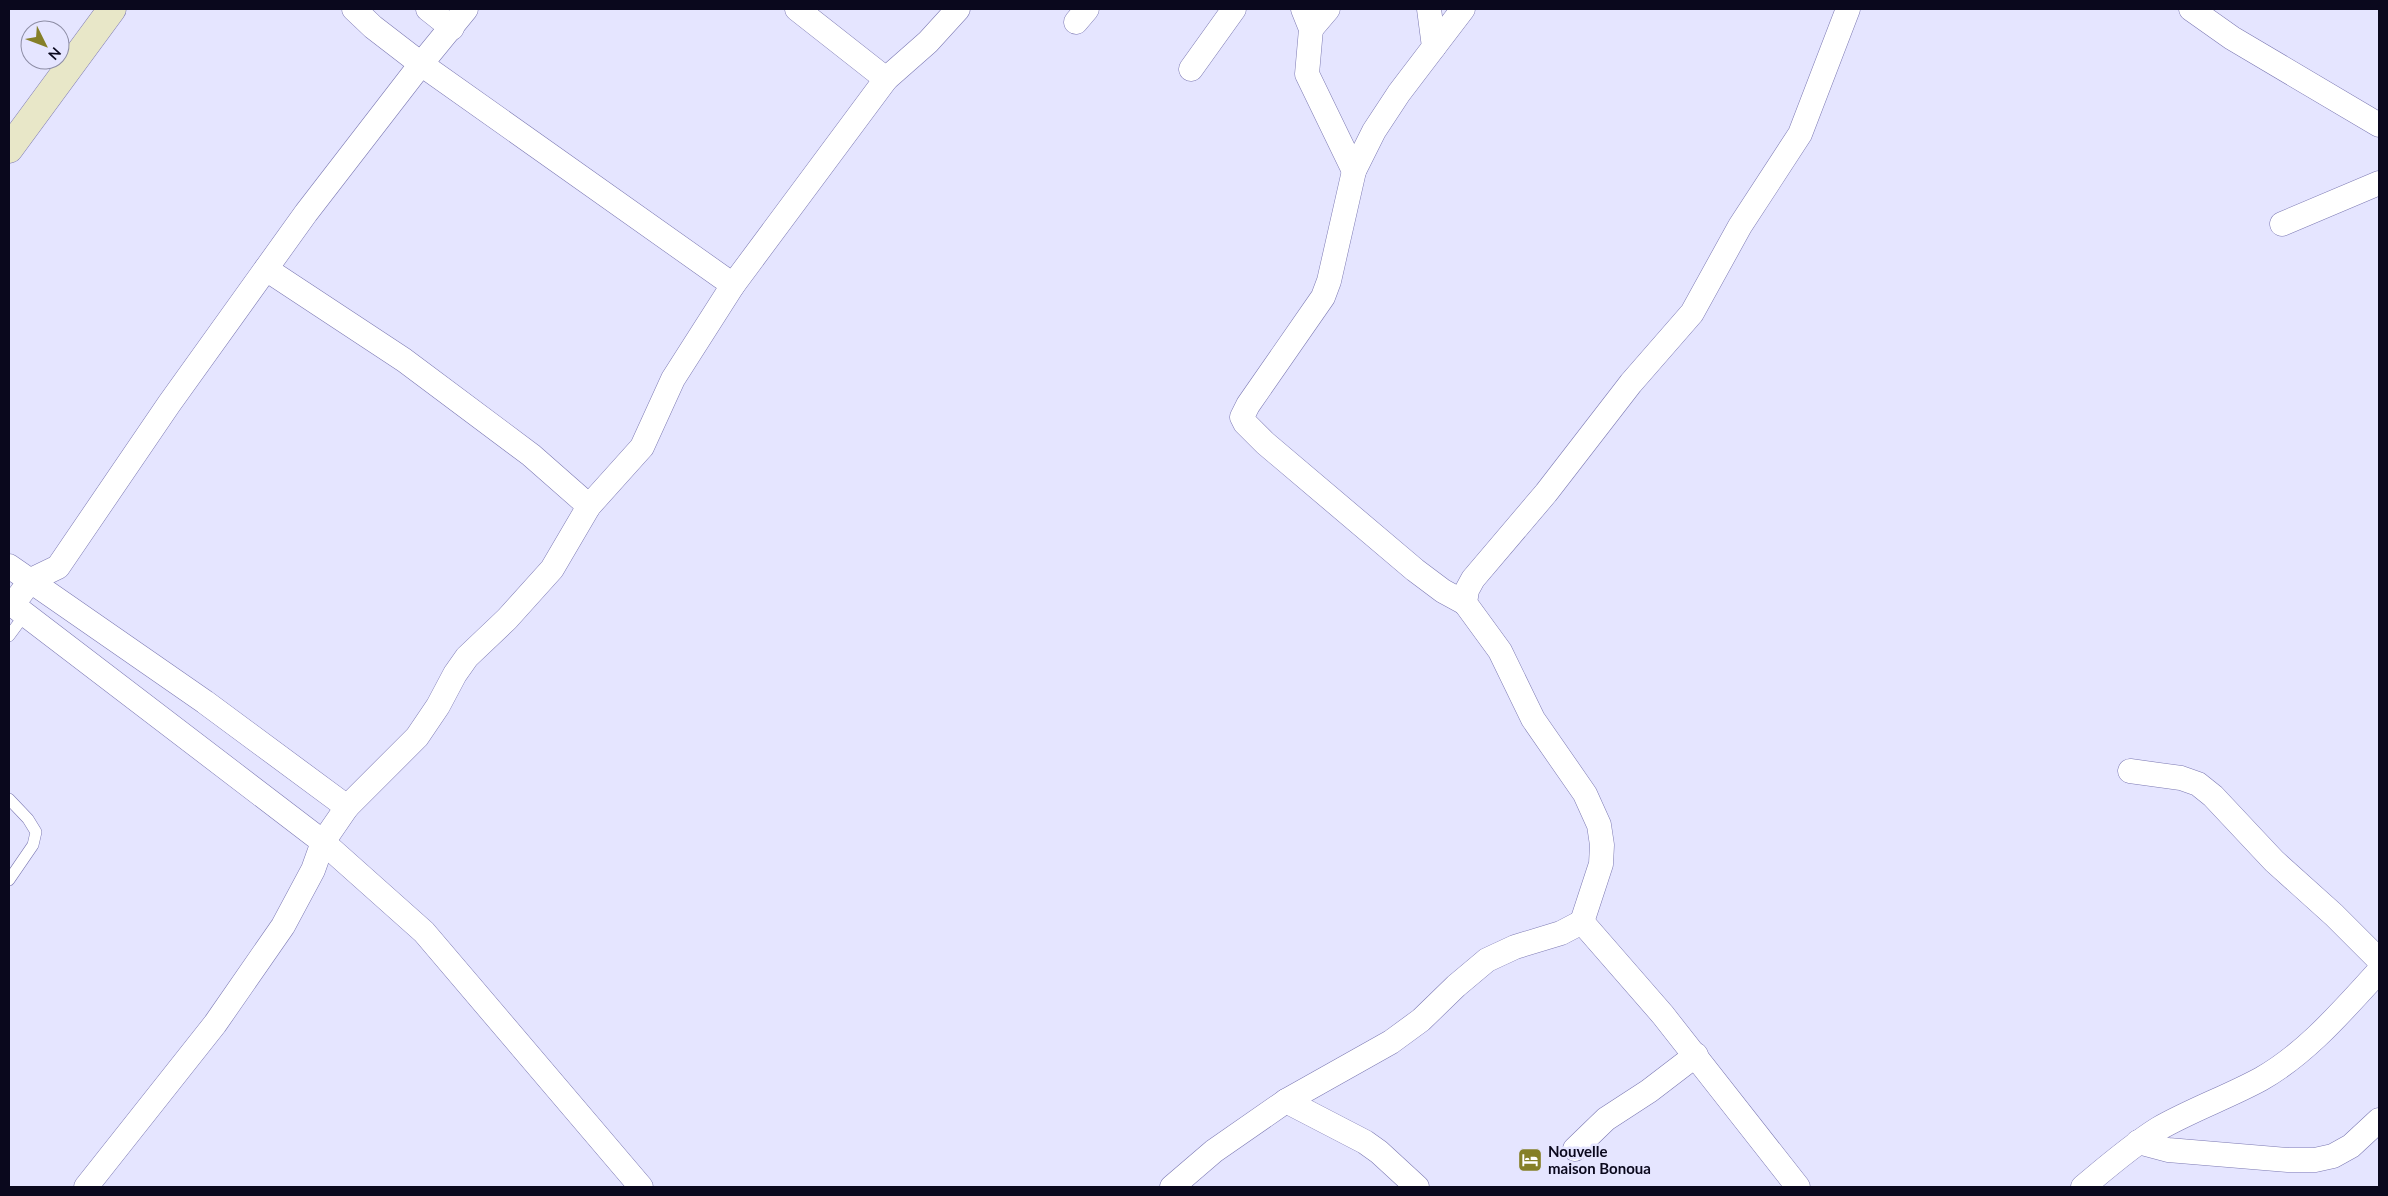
<svg xmlns="http://www.w3.org/2000/svg" width="2388" height="1196" viewBox="0 0 2388 1196" font-family="Lato,sans-serif">
  <style>
    .lines { fill: none; stroke-linecap: round; stroke-linejoin: round }
    .lane-casing { stroke: #7c79b3; stroke-width: 12 }
    .street-casing { stroke: #7c79b3; stroke-width: 25 }
    .secondary-casing { stroke: #7c79b3; stroke-width: 29 }
    .lane { stroke: #fff; stroke-width: 11 }
    .street { stroke: #fff; stroke-width: 24 }
    .secondary { stroke: #e8e7c8; stroke-width: 28 }
    .labels { text-anchor: middle; dominant-baseline: central; stroke-width: 5; stroke-linejoin: round; paint-order: stroke }
    .poi-label { font-size: 15px; font-weight: bold; fill: #0a081d; stroke: #e5e5ff; text-anchor: start }
  </style>
  <rect width="100%" height="100%" fill="#e5e5ff"/>
  <g class="lines">
    <defs>
      <g id="lane">
        <polyline points="9,636 26,613"/>
        <polyline points="9,799 28,819 36,832 33,845 9,880"/>
      </g>
      <g id="street">
        <polyline points="354,9 373,27 421,64 733,285"/>
        <polyline points="428,9 452,28"/>
        <polyline points="797,9 886,79"/>
        <polyline points="1303,9 1311,29 1307,74 1354,171"/>
        <polyline points="1429,9 1434,47 1399,93 1374,131 1354,171 1329,281 1323,297 1248,405 1242,417 1245,423 1265,443 1415,570 1443,591 1465,603"/>
        <polyline points="2191,9 2232,38 2379,125"/>
        <polyline points="1076,22 1087,9"/>
        <polyline points="1311,29 1328,9"/>
        <polyline points="1434,47 1463,9"/>
        <polyline points="1191,69 1234,9"/>
        <polyline points="2282,224 2379,183"/>
        <polyline points="266,269 404,360 531,455 589,506"/>
        <polyline points="9,566 205,702 347,807"/>
        <polyline points="9,602 323,842 424,932 641,1187"/>
        <polyline points="13,604 31,580 58,567 169,404 306,213 421,64 466,9"/>
        <polyline points="2130,771 2181,778 2198,784 2213,796 2274,861 2334,915 2379,960"/>
        <polyline points="1582,922 1601,864 1602,845 1599,825 1585,794 1533,719 1500,651 1465,603 1467,590 1473,579 1546,493 1631,383 1692,313 1740,226 1800,134 1848,9"/>
        <polyline points="1286,1101 1365,1142 1379,1152 1417,1187"/>
        <polyline points="2138,1142 2168,1150 2288,1160 2315,1160 2333,1156 2351,1146 2379,1120"/>
        <polyline points="1575,1149 1606,1119 1649,1091 1696,1055"/>
        <polyline points="86,1187 215,1024 283,926 313,870 323,842 347,807 417,737 438,706 455,674 467,657 507,619 552,569 589,506 642,447 673,379 733,285 886,79 928,42 958,9"/>
        <polyline points="1172,1187 1214,1151 1286,1101 1391,1042 1421,1020 1456,986 1487,960 1515,947 1561,933 1582,922 1663,1015 1798,1187"/>
        <path d="M2083 1187C2107 1167 2131 1146 2158 1129 2191 1110 2228 1097 2261 1079 2307 1053 2344 1009 2379 971"/>
      </g>
      <polyline id="secondary" points="9,149 112,9"/>
    </defs>
    <!-- lane casing -->
    <use href="#lane" class="lane-casing"/>
    <!-- street casing -->
    <use href="#street" class="street-casing"/>
    <!-- secondary casing -->
    <use href="#secondary" class="secondary-casing"/>
    <!-- lane -->
    <use href="#lane" class="lane"/>
    <!-- street -->
    <use href="#street" class="street"/>
    <!-- secondary -->
    <use href="#secondary" class="secondary"/>
  </g>
  <!-- icons -->
  <defs>
    <symbol id="hotel-square" viewBox="-11 -11 22 22"><rect x="-9" y="-9" width="18" height="18" rx="4" fill="#857f27" stroke="#e5e5ff"/><path d="M-6-4.5h1.5V1H6V5H4.5V3h-9V5H-6ZM-4 0a1.8 1.8 0 1 1 3.6 0ZM.5 0V-2.5h3Q6-2.5 6 0Z" fill="#fff"/></symbol>
  </defs>
  <g fill-rule="evenodd">
    <use href="#hotel-square" x="1516" y="1146" width="28" height="28"/>
  </g>
  <g class="labels">
    <!-- poi labels -->
    <g class="poi-label">
      <text x="1548" y="1151">Nouvelle<tspan x="1548" dy="17">maison Bonoua</tspan></text>
    </g>
  </g>
  <!-- border -->
  <rect width="2388" height="1196" fill="none" stroke="#0a081d" stroke-width="20"/>
  <!-- north arrow -->
  <g transform="translate(45 45) rotate(132)"><circle r="24" fill="#e5e5ff" stroke="#8d8da5"/>
  <path d="M0-4L9 19L0 12L-9 19Z" fill="#857f27"/>
  <text y="-8" font-size="14" font-weight="bold" text-anchor="middle" fill="#0a081d">N</text>
  </g>
</svg>
